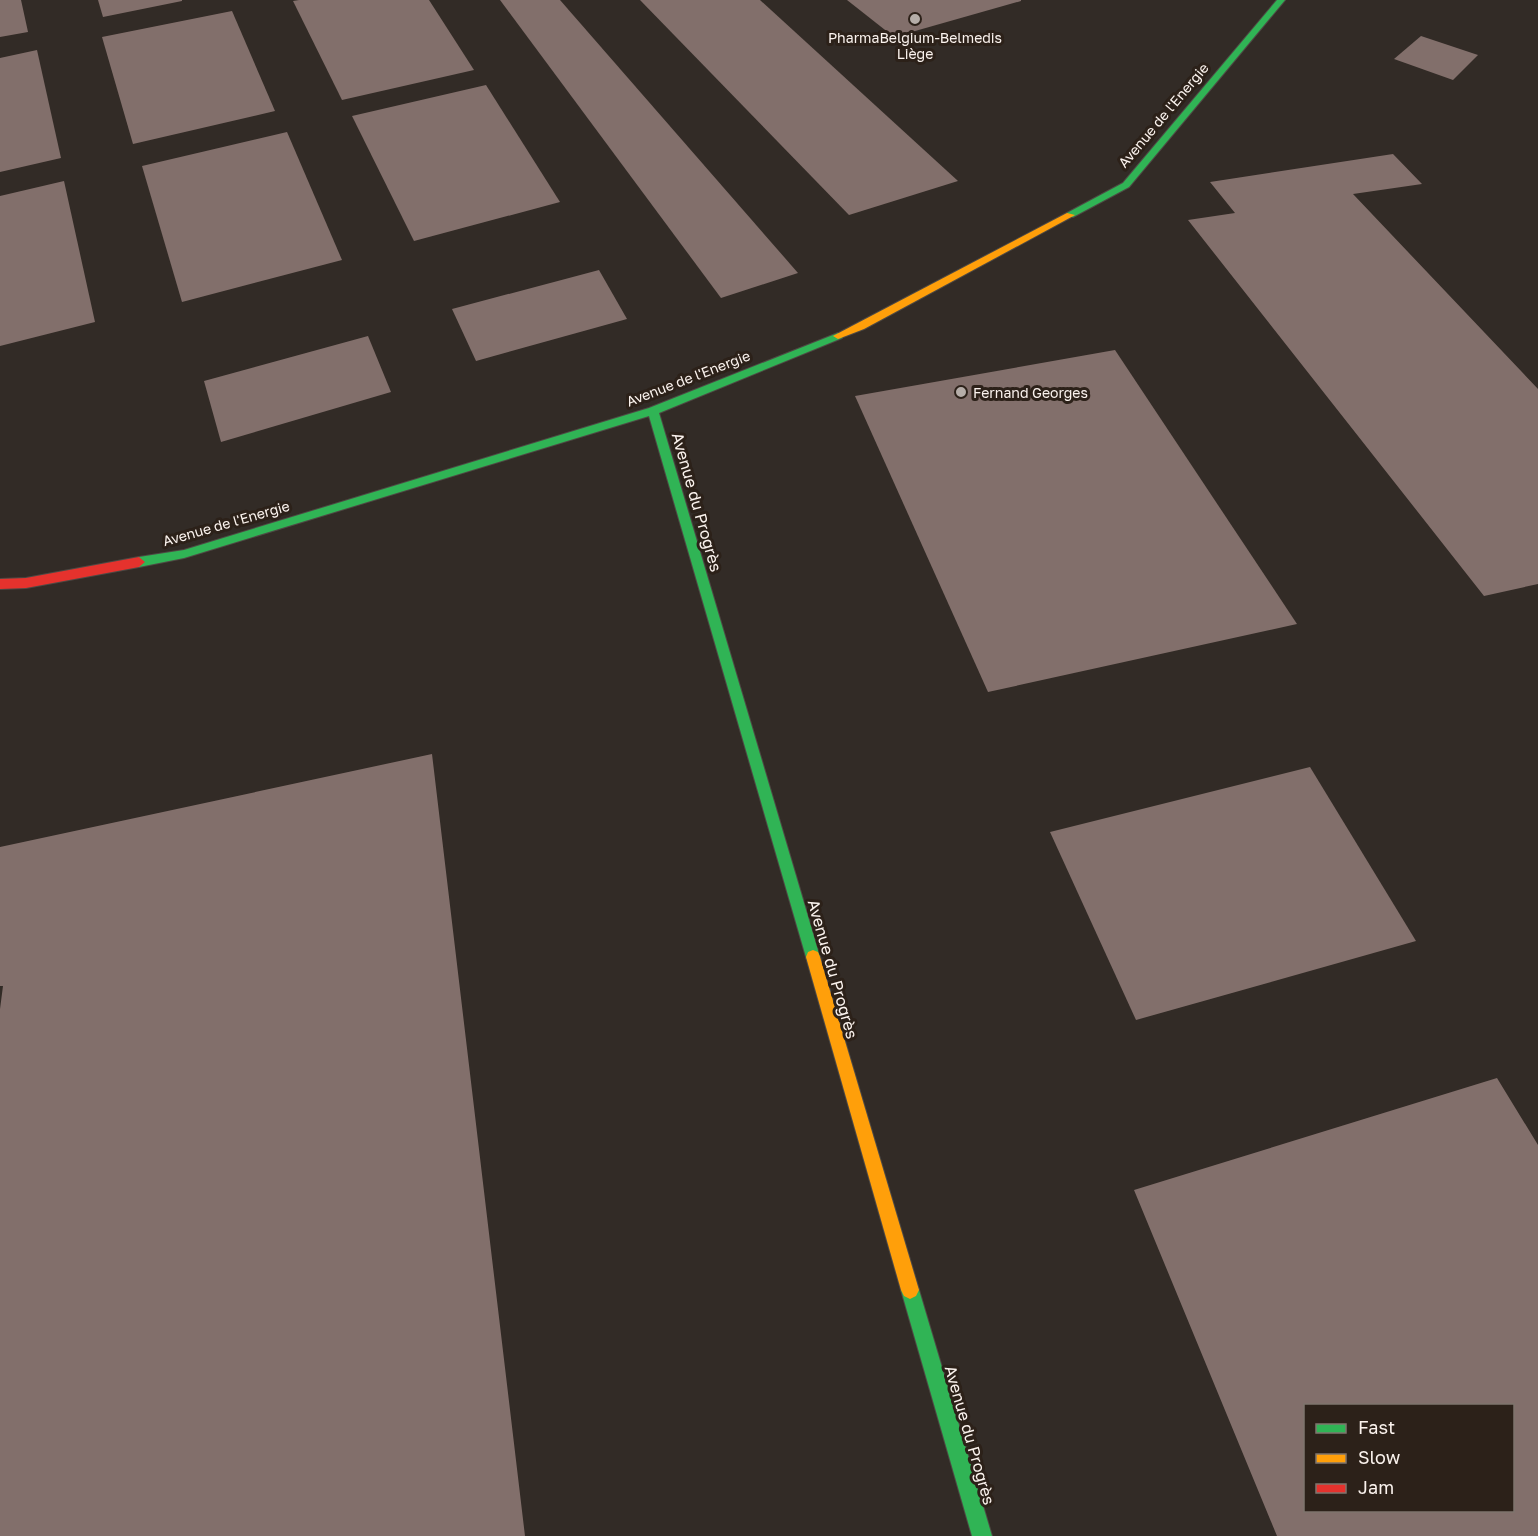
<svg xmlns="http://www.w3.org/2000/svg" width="1538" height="1536" viewBox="0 0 1538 1536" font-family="'Golos Text',sans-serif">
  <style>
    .building { fill: #826f6b; fill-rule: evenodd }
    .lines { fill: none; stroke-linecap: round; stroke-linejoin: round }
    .fast-casing { stroke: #4e4944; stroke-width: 2 }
    .slow-casing { stroke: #4e4944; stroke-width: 2 }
    .jam-casing { stroke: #4e4944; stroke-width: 2 }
    .fast { fill: #30b455; fill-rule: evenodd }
    .slow { fill: #ff9f0a; fill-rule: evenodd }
    .jam { fill: #e5322d; fill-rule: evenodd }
    .poi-dot { fill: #b5ada8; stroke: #2c2119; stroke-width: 2 }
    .labels { text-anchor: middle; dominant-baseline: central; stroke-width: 6; stroke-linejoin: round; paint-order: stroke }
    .far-poi-label { font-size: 14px; fill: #fbf3ee; stroke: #2c2119 }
    .far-street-label { font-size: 14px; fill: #fbf3ee; stroke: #2c2119 }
    .street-label { font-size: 16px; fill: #fbf3ee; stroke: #2c2119 }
  </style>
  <rect width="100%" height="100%" fill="#322b26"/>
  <!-- building -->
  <g class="building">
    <polygon points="0,0 21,0 28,32 0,37"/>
    <polygon points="98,0 182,0 182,1 103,17"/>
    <polygon points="299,0 429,0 474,70 342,100 293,1"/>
    <polygon points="500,0 560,0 798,273 721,298"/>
    <polygon points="640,0 760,0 958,181 849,215"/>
    <polygon points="847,0 1021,0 1021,1 894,37"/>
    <polygon points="232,11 275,111 133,144 102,37"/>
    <polygon points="1421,36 1478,55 1453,80 1394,59"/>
    <polygon points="37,50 61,158 0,172 0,58"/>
    <polygon points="486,85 560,202 414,241 352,116"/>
    <polygon points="287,132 342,260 182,302 142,166"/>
    <polygon points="1393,154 1422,184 1353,194 1538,389 1538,584 1484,596 1188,220 1235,213 1210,182"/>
    <polygon points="64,181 95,322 0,346 0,196"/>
    <polygon points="599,270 627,319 476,361 452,309"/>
    <polygon points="368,336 391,392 221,442 204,381"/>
    <polygon points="1115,350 1297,624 988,692 855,396"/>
    <polygon points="432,754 525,1536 0,1536 0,1009 3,986 0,986 0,847"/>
    <polygon points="1310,767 1416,941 1136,1020 1050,832"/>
    <path d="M1497 1078 1538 1145V1536H1277L1134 1190ZM1306 1406H1512V1510H1306Z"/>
  </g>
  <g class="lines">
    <defs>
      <g id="fast">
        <polygon points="1277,0 1285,0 1129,187 1073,217 1067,217 1067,213 1123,183"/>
        <polygon points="838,333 843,336 842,338 659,413 820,957 818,962 813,964 808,962 806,957 649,416 184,558 139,567 133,562 139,557 184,550 649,408"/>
        <polygon points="910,1281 916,1284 919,1290 992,1536 972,1536 901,1290 904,1284"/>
      </g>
      <g id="slow">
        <polygon points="1067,213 1075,215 864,329 838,339 833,336"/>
        <polygon points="813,950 818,952 820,957 919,1290 916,1296 910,1299 904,1296 901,1290 806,957 808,952"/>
      </g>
      <polygon id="jam" points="139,557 145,562 139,567 26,588 0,589 0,579 26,578"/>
    </defs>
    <!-- fast casing -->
    <use href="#fast" class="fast-casing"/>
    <!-- slow casing -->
    <use href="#slow" class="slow-casing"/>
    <!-- jam casing -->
    <use href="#jam" class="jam-casing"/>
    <!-- fast -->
    <use href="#fast" class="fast"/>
    <!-- slow -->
    <use href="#slow" class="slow"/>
    <!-- jam -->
    <use href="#jam" class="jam"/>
  </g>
  <!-- markers -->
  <g class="poi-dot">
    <circle cx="915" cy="19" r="6"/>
    <circle cx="961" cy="392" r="6"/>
  </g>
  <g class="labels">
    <!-- far-poi labels -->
    <g class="far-poi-label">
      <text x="915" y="37">PharmaBelgium-Belmedis<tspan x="915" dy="16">Liège</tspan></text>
      <text x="973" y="392" text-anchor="start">Fernand Georges</text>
    </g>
    <!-- far-street labels -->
    <g class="far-street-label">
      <text transform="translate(1163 115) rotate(-50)">Avenue de l'Energie</text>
      <text transform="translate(688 378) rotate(-21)">Avenue de l'Energie</text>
      <text transform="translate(226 523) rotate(-16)">Avenue de l'Energie</text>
    </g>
    <!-- street labels -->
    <g class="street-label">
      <text transform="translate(697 502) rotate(74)">Avenue du Progrès</text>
      <text transform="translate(833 969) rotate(74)">Avenue du Progrès</text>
      <text transform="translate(970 1435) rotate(74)">Avenue du Progrès</text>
    </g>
  </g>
  <!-- legend -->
  <rect x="1304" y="1404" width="210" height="108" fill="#2c2119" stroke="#7f756e" stroke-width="1.5"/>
  <rect x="1316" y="1424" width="30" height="9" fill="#30b455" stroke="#7f756e" stroke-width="1.5"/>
  <text x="1358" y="1434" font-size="18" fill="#fbf3ee">Fast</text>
  <rect x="1316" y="1454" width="30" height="9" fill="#ff9f0a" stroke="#7f756e" stroke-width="1.5"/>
  <text x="1358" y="1464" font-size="18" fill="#fbf3ee">Slow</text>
  <rect x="1316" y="1484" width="30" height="9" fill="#e5322d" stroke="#7f756e" stroke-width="1.5"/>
  <text x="1358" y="1494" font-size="18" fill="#fbf3ee">Jam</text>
</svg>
